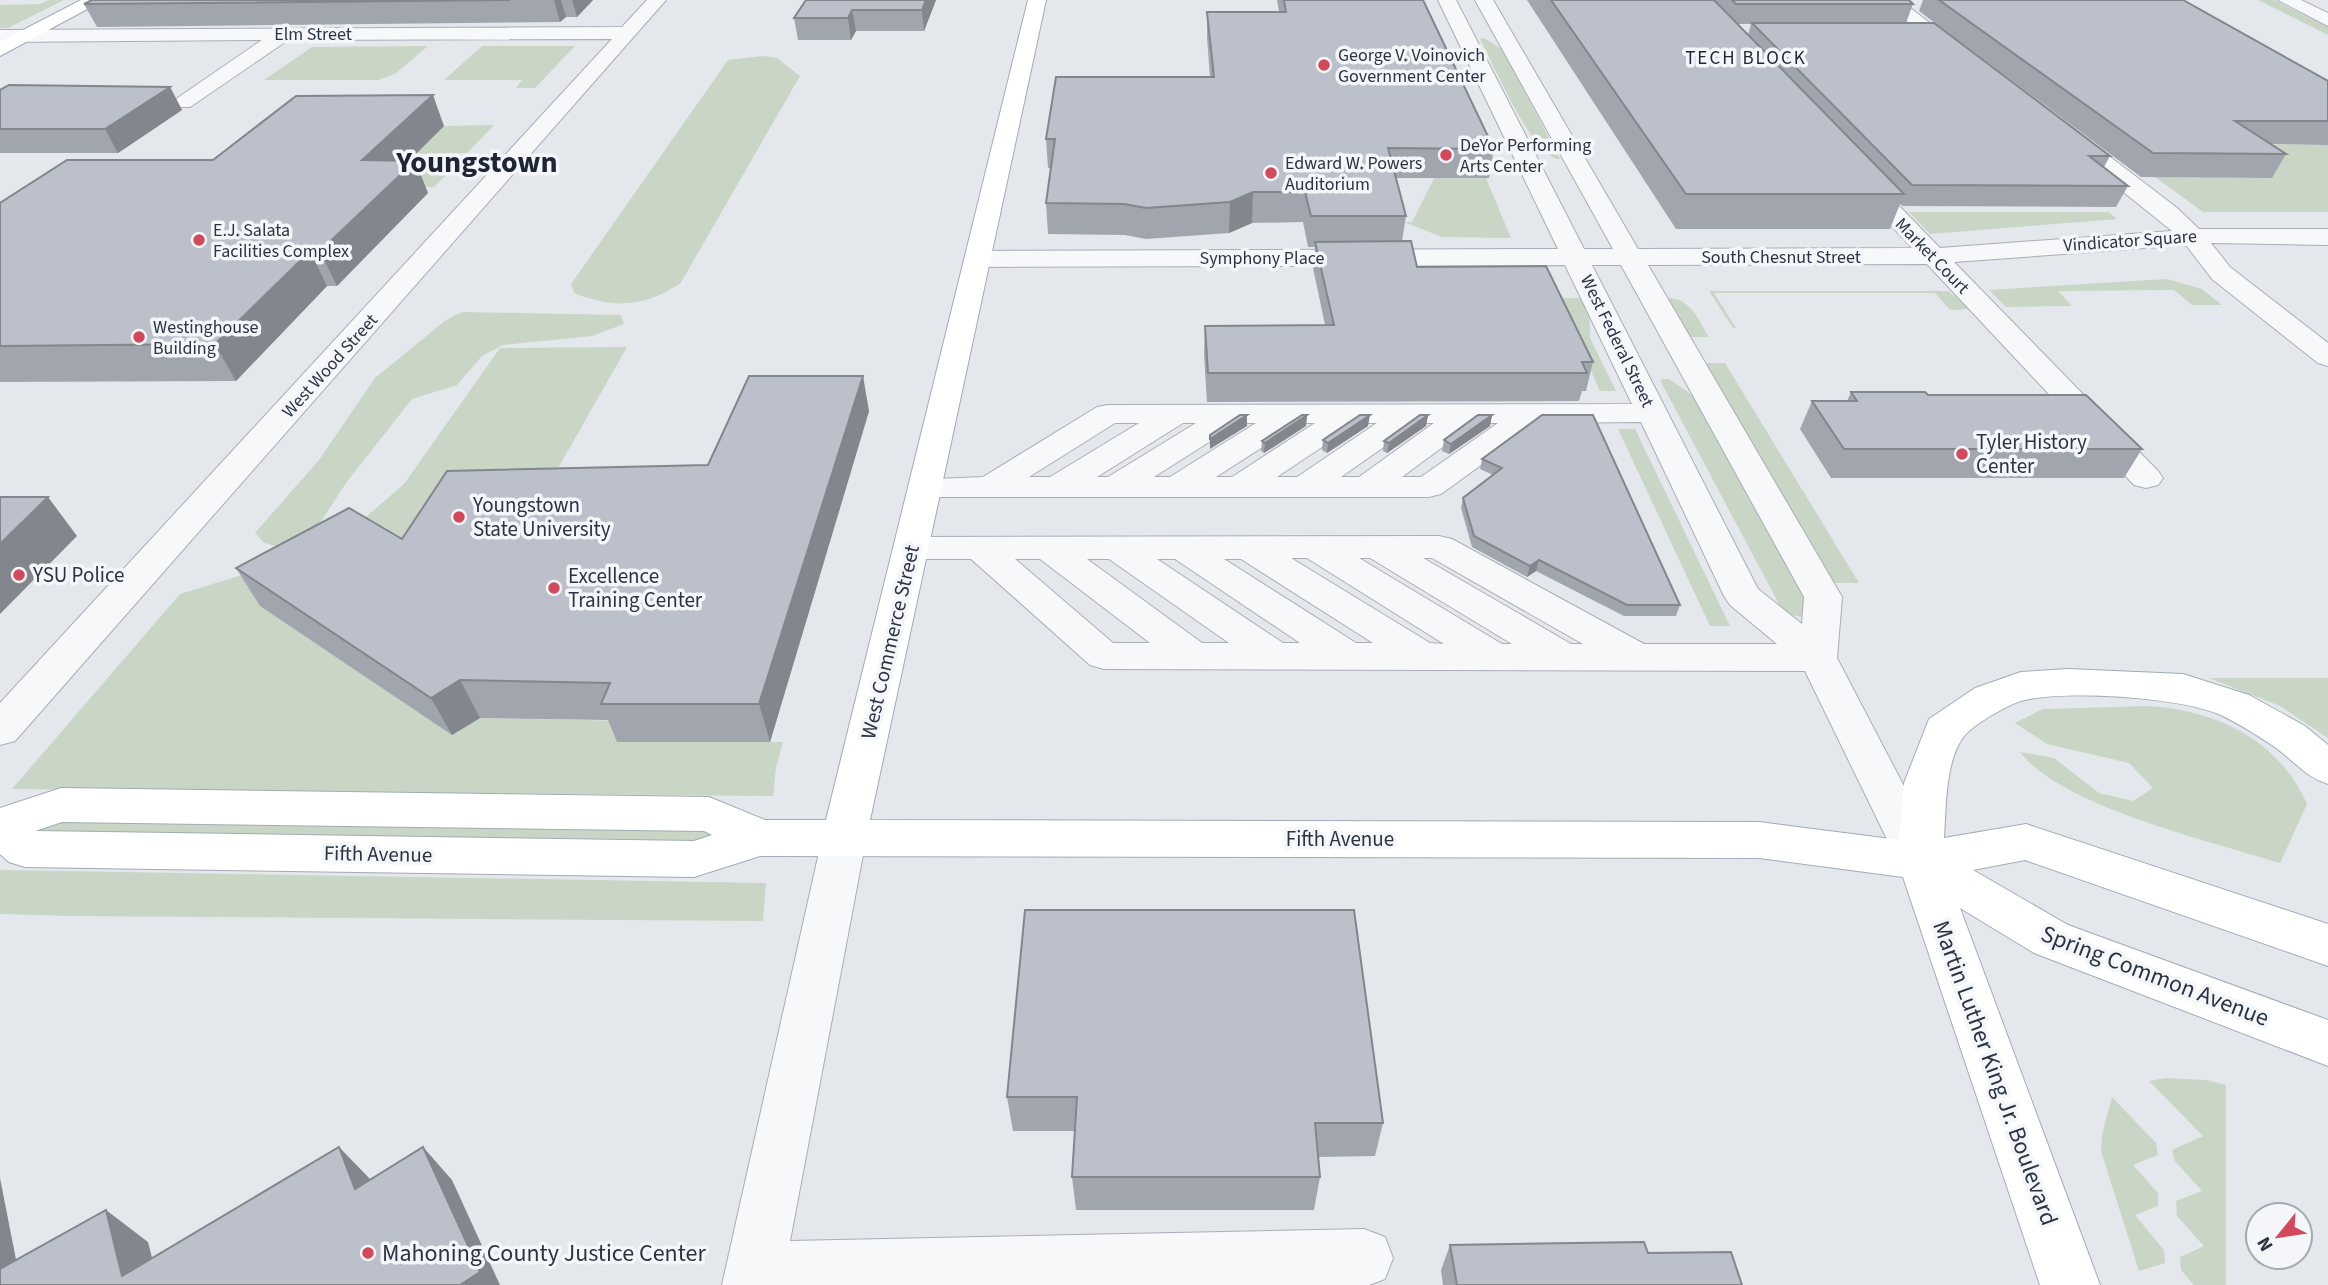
<svg xmlns="http://www.w3.org/2000/svg" width="2328" height="1285" viewBox="0 0 2328 1285" font-family="'Source Sans 3',sans-serif">
  <style>
    .green { fill: #c9d6c5 }
    .lines { fill: none; stroke-linecap: round; stroke-linejoin: round }
    .minor-casing { stroke: #a9aeb7; stroke-width: 2 }
    .major-casing { stroke: #a3abb8; stroke-width: 2 }
    .minor { fill: #f7f8fa; fill-rule: evenodd }
    .major { fill: #fff; fill-rule: evenodd }
    .wall { fill: #a1a5ae; fill-rule: evenodd }
    .shaded-wall { fill: #83868d }
    .building { fill: #bbc0ca; stroke: #83868d; stroke-width: 2 }
    .poi-dot { fill: #d1495b; stroke: #f4f6f9; stroke-width: 2.5 }
    .labels { text-anchor: middle; dominant-baseline: central; stroke-width: 7; stroke-linejoin: round; paint-order: stroke }
    .far-street-label { font-size: 18px; fill: #2b3445; stroke: #f4f6f9 }
    .far-poi-label { font-size: 18px; fill: #2b3445; stroke: #f4f6f9; text-anchor: start }
    .far-neighbourhood-label { font-size: 19px; letter-spacing: 2px; fill: #1d2536; stroke: #f4f6f9 }
    .poi-label { font-size: 21px; fill: #2b3445; stroke: #f4f6f9; text-anchor: start }
    .street-label { font-size: 21px; fill: #2b3445; stroke: #f4f6f9 }
    .near-street-label { font-size: 24px; fill: #2b3445; stroke: #f4f6f9 }
    .near-poi-label { font-size: 24px; fill: #2b3445; stroke: #f4f6f9; text-anchor: start }
    .far-town-label { font-size: 30px; font-weight: bold; fill: #1d2536; stroke: #f4f6f9 }
  </style>
  <rect width="100%" height="100%" fill="#e4e7ec"/>
  <!-- green -->
  <g class="green">
    <polygon points="49,0 64,0 8,28 0,28 0,5 40,4"/>
    <polygon points="2258,0 2274,0 2328,27 2328,35"/>
    <path d="M1484 38 1503 50 1560 159C1534 161 1493 63 1480 39Z"/>
    <polygon points="428,46 395,74 378,80 264,80 312,47"/>
    <polygon points="482,46 575,46 535,88 516,88 522,80 444,80"/>
    <path d="M763 56 777 58 800 76 680 284C642 307 616 309 574 293L571 284 728 60Z"/>
    <polygon points="494,125 467,153 391,154 444,126"/>
    <polygon points="2222,144 2328,145 2328,212 2203,212 2155,177 2270,178"/>
    <polygon points="395,156 464,157 434,187 382,186"/>
    <polygon points="1434,178 1486,178 1511,238 1442,237 1404,222 1412,222"/>
    <polygon points="1909,212 2109,212 2117,219 1930,234"/>
    <polygon points="2167,279 2202,289 2222,305 2192,305 2174,290 2058,291 2072,306 2006,307 1989,290"/>
    <polygon points="1709,291 1948,291 1972,309 1950,310 1935,293 1714,293 1736,328 1733,328"/>
    <polygon points="1558,298 1589,298 1590,338 1616,391 1600,391"/>
    <path d="M1666 298C1690 297 1698 319 1709 337H1690Z"/>
    <polygon points="462,312 621,315 624,324 592,336 503,345 482,356 457,385 412,399 346,483 313,534 283,548 264,543 255,533 319,460 375,378 446,320"/>
    <polygon points="627,347 537,505 479,718 626,721 618,742 783,742 776,767 773,796 12,789 180,594 265,568 351,530 404,484 500,348"/>
    <polygon points="1704,363 1725,363 1859,583 1834,583"/>
    <polygon points="1662,379 1669,379 1695,397 1810,608 1803,617 1790,615 1781,608 1661,382"/>
    <polygon points="1618,429 1635,429 1730,626 1710,626"/>
    <polygon points="2209,678 2328,678 2328,738 2280,706"/>
    <path d="M2149 706C2216 710 2279 740 2307 804L2280 863C2214 842 2060 806 2020 752L2054 758 2099 793 2133 801 2153 788 2129 763 2047 744 2015 723 2043 709Z"/>
    <polygon points="61,805 709,814 760,838 694,859 25,849 0,825"/>
    <polygon points="0,870 766,883 763,921 70,916 0,914"/>
    <polygon points="2166,1078 2206,1080 2226,1085 2226,1285 2194,1285 2181,1270 2180,1257 2204,1246 2177,1216 2176,1201 2202,1191 2175,1161 2172,1150 2203,1136 2149,1081"/>
    <polygon points="2112,1097 2156,1143 2158,1155 2133,1165 2158,1193 2158,1206 2135,1215 2164,1250 2165,1263 2139,1271 2101,1151 2102,1135"/>
  </g>
  <g class="lines">
    <defs>
      <g id="minor">
        <polygon points="647,0 666,0 15,741 0,745 0,703 612,39 288,40 190,107 176,107 172,103 176,99 262,40 0,42 0,30 622,27"/>
        <path d="M1438 0H1456L1584 249H1613L1475 0H1493L1638 249 1912 248 1847 178 1851 173H1867L1940 248 2172 231 2056 138 2053 133 2056 128H2072L2176 207 2199 229H2328V245L2211 243 2230 267 2328 343V366L2318 363 2212 279 2186 245 1954 262 2158 471 2163 478 2158 485 2146 488 2134 485 1927 264 1648 265 1842 597 1837 658 1943 861 1936 874 1920 879 1904 874 1805 671 1104 669 1090 665 971 559H912L899 556 894 548 899 540 912 537 1439 536 1452 539 1644 644H1777L1730 605 1724 596 1641 422 1539 423 1441 494 1429 497H926L914 494 909 487 914 480 983 477 1097 407 1108 405 1632 404 1565 265 979 267 970 265 966 259 970 253 979 251 1558 249ZM1592 265H1621L1804 597 1802 624 1758 589ZM1115 423H1139L1050 477H1029ZM1183 423H1196L1108 477H1097ZM1239 423H1256L1170 477H1154ZM1300 423H1315L1232 477H1216ZM1358 423H1377L1297 477H1277ZM1418 423H1434L1359 477H1341ZM1475 423H1498L1421 477H1402ZM1291 558H1307L1444 644 1430 643ZM1359 558H1370L1512 644H1502ZM1423 558H1432L1583 644H1571ZM1015 559H1040L1150 643H1113ZM1087 559H1109L1229 643H1202ZM1157 559H1175L1300 643H1283ZM1224 559H1241L1373 643H1356Z"/>
        <polygon points="1880,0 1900,0 1970,54 1967,58 1953,58"/>
        <polygon points="2278,0 2301,0 2328,13 2328,26"/>
        <polygon points="844,821 860,826 866,839 790,1241 1364,1229 1385,1237 1393,1258 1385,1279 1369,1285 722,1285 822,839 828,826"/>
      </g>
      <g id="major">
        <polygon points="81,0 104,0 0,56 0,42"/>
        <path d="M1028 0H1046L870 820 1759 822 1899 840 1904 783 1929 719 1975 688 2021 672 2068 669 2183 674 2249 695 2305 726 2328 745V784C2306 777 2294 761 2276 748 2259 736 2239 724 2221 715 2180 697 2068 690 2025 700 2010 703 1970 726 1962 739 1945 764 1946 809 1944 838L2026 824 2328 924V966L2025 860 1973 870 2068 925 2328 1020V1066L2034 953 1960 908 2100 1285H2040L1903 877 1759 858 760 856 694 877 25 867 9 862 0 854V808L61 788 709 797 765 820H826ZM62 822 704 831 712 835 694 841 35 831Z"/>
      </g>
    </defs>
    <!-- minor casing -->
    <use href="#minor" class="minor-casing"/>
    <!-- major casing -->
    <use href="#major" class="major-casing"/>
    <!-- minor -->
    <use href="#minor" class="minor"/>
    <!-- major -->
    <use href="#major" class="major"/>
  </g>
  <!-- wall -->
  <g class="wall">
    <polygon points="92,0 593,0 577,17 566,17 560,22 97,27 84,4"/>
    <polygon points="806,0 936,0 924,31 856,31 851,40 798,40 794,18"/>
    <polygon points="1277,0 1423,0 1494,149 1489,178 1396,178 1406,216 1402,241 1417,267 1593,362 1586,391 1582,391 1579,401 1207,402 1204,354 1205,326 1325,325 1313,268 1315,247 1308,247 1303,222 1252,223 1229,233 1146,239 1125,235 1048,234 1046,203 1050,168 1048,168 1046,139 1210,77 1207,37 1207,12 1279,12"/>
    <path d="M1527 0H1909L1913 4 1906 23 2110 156 2104 167 2128 186 2116 207 1903 206 1900 204 1890 229H1676ZM1738 24H1751L1748 35Z"/>
    <polygon points="1923,0 2183,0 2328,81 2328,145 2271,144 2286,154 2272,178 2141,177 1919,11"/>
    <polygon points="170,87 182,110 118,153 0,153 0,90"/>
    <polygon points="444,126 409,161 415,161 428,193 337,286 327,286 236,381 0,382 0,203"/>
    <polygon points="1851,392 1928,395 2142,449 2124,478 1831,478 1800,429 1812,401 1847,401"/>
    <polygon points="869,411 770,742 617,742 608,720 480,718 452,735 260,606 236,568 402,539 708,465"/>
    <polygon points="1307,415 1306,426 1264,453 1261,451 1262,441"/>
    <polygon points="1428,415 1426,426 1387,453 1383,451 1384,441"/>
    <polygon points="1492,415 1490,426 1449,454 1442,451 1444,440"/>
    <polygon points="1542,415 1680,605 1676,616 1624,616 1536,571 1527,577 1472,547 1461,508 1463,498 1493,475 1480,469 1482,459"/>
    <polygon points="1368,426 1327,453 1322,450 1323,440"/>
    <polygon points="1025,910 1383,1123 1375,1156 1318,1157 1320,1177 1314,1210 1076,1210 1072,1177 1075,1131 1013,1131 1007,1097"/>
    <polygon points="1450,1245 1648,1253 1742,1285 1443,1285 1441,1270"/>
  </g>
  <!-- shaded-wall -->
  <g class="shaded-wall">
    <polygon points="554,0 561,0 566,17 560,22"/>
    <polygon points="572,0 593,0 577,17"/>
    <polygon points="926,0 936,0 924,31 922,10"/>
    <polygon points="852,10 856,31 851,40 848,18"/>
    <polygon points="170,87 182,110 118,153 105,129"/>
    <polygon points="433,95 444,126 376,193 362,160"/>
    <polygon points="415,161 428,193 337,286 320,251"/>
    <polygon points="1253,192 1252,223 1229,233 1230,202"/>
    <polygon points="310,251 327,286 236,381 215,344"/>
    <polygon points="863,376 869,411 770,742 759,704"/>
    <polygon points="1247,415 1247,426 1210,449 1210,439"/>
    <polygon points="1307,415 1306,426 1264,453 1265,443"/>
    <polygon points="1370,415 1368,426 1327,453 1328,443"/>
    <polygon points="1428,415 1426,426 1387,453 1389,443"/>
    <polygon points="1492,415 1490,426 1449,454 1451,444"/>
    <polygon points="48,497 77,536 0,614 0,544"/>
    <polygon points="1539,560 1536,571 1527,577 1530,566"/>
    <polygon points="460,680 480,718 452,735 431,698"/>
    <polygon points="339,1147 371,1180 355,1189"/>
    <polygon points="423,1147 452,1180 500,1285 460,1285"/>
    <polygon points="0,1178 21,1285 0,1285"/>
    <polygon points="106,1210 148,1242 159,1285 122,1276"/>
  </g>
  <!-- building -->
  <g class="building">
    <polygon points="92,0 510,0 84,4"/>
    <polygon points="806,0 926,0 922,10 852,10 848,18 794,18"/>
    <polygon points="1284,0 1423,0 1494,149 1388,148 1406,216 1311,216 1305,192 1253,192 1230,202 1146,208 1124,204 1046,203 1055,139 1046,139 1056,77 1214,77 1207,12 1286,12"/>
    <polygon points="1551,0 1714,0 1904,194 1686,194"/>
    <polygon points="1732,0 1909,0 1913,4 1736,4"/>
    <polygon points="1939,0 2183,0 2328,81 2328,121 2235,121 2286,154 2153,153"/>
    <polygon points="1752,23 1934,23 2110,156 2089,156 2128,186 1912,185"/>
    <polygon points="9,85 170,87 105,129 0,129 0,90"/>
    <polygon points="433,95 362,160 415,161 320,251 310,251 215,344 0,346 0,203 67,160 213,160 296,96"/>
    <polygon points="1411,241 1417,267 1546,266 1593,362 1582,362 1587,373 1208,373 1205,326 1334,325 1315,242"/>
    <polygon points="749,376 863,376 759,704 601,704 610,683 460,680 431,698 236,568 349,508 402,539 447,471 708,465"/>
    <polygon points="1851,392 1925,392 1928,395 2086,395 2142,449 1844,449 1812,401 1857,401"/>
    <polygon points="1240,415 1247,415 1210,439 1210,435"/>
    <polygon points="1302,415 1307,415 1265,443 1262,441"/>
    <polygon points="1360,415 1370,415 1328,443 1323,440"/>
    <polygon points="1420,415 1428,415 1389,443 1384,441"/>
    <polygon points="1478,415 1492,415 1451,444 1444,440"/>
    <polygon points="1542,415 1593,415 1680,605 1627,605 1539,560 1530,566 1474,536 1463,498 1502,468 1482,459"/>
    <polygon points="0,497 48,497 0,544"/>
    <polygon points="1025,910 1354,910 1383,1123 1315,1123 1320,1177 1072,1177 1077,1097 1007,1097"/>
    <polygon points="339,1147 355,1189 423,1147 480,1272 460,1285 0,1285 0,1269 106,1210 122,1276"/>
    <polygon points="1644,1242 1648,1253 1731,1252 1742,1285 1457,1285 1450,1245"/>
  </g>
  <!-- markers -->
  <g class="poi-dot">
    <circle cx="1324" cy="65" r="7"/>
    <circle cx="1446" cy="155" r="7"/>
    <circle cx="1271" cy="173" r="7"/>
    <circle cx="199" cy="240" r="7"/>
    <circle cx="139" cy="337" r="7"/>
    <circle cx="1962" cy="454" r="7"/>
    <circle cx="459" cy="517" r="7"/>
    <circle cx="19" cy="575" r="7"/>
    <circle cx="554" cy="588" r="7"/>
    <circle cx="368" cy="1253" r="7"/>
  </g>
  <g class="labels">
    <!-- far-street labels -->
    <g class="far-street-label">
      <text x="313" y="34">Elm Street</text>
      <text transform="translate(2130 241) rotate(-4)">Vindicator Square</text>
      <text transform="translate(1932 256) rotate(46)">Market Court</text>
      <text x="1781" y="257">South Chesnut Street</text>
      <text x="1262" y="258">Symphony Place</text>
      <text transform="translate(1617 341) rotate(64)">West Federal Street</text>
      <text transform="translate(330 366) rotate(-48)">West Wood Street</text>
    </g>
    <!-- far-poi labels -->
    <g class="far-poi-label">
      <text x="1338" y="55">George V. Voinovich<tspan x="1338" dy="21">Government Center</tspan></text>
      <text x="1460" y="145">DeYor Performing<tspan x="1460" dy="21">Arts Center</tspan></text>
      <text x="1285" y="163">Edward W. Powers<tspan x="1285" dy="21">Auditorium</tspan></text>
      <text x="213" y="230">E.J. Salata<tspan x="213" dy="21">Facilities Complex</tspan></text>
      <text x="153" y="327">Westinghouse<tspan x="153" dy="21">Building</tspan></text>
    </g>
    <!-- far-neighbourhood labels -->
    <g class="far-neighbourhood-label">
      <text x="1746" y="58">TECH BLOCK</text>
    </g>
    <!-- poi labels -->
    <g class="poi-label">
      <text x="1976" y="442">Tyler History<tspan x="1976" dy="24">Center</tspan></text>
      <text x="473" y="505">Youngstown<tspan x="473" dy="24">State University</tspan></text>
      <text x="33" y="575">YSU Police</text>
      <text x="568" y="576">Excellence<tspan x="568" dy="24">Training Center</tspan></text>
    </g>
    <!-- street labels -->
    <g class="street-label">
      <text transform="translate(890 642) rotate(-77)">West Commerce Street</text>
      <text x="1340" y="839">Fifth Avenue</text>
      <text transform="translate(378 854) rotate(1)">Fifth Avenue</text>
    </g>
    <!-- near-street labels -->
    <g class="near-street-label">
      <text transform="translate(2155 976) rotate(21)">Spring Common Avenue</text>
      <text transform="translate(1995 1073) rotate(70)">Martin Luther King Jr. Boulevard</text>
    </g>
    <!-- near-poi labels -->
    <g class="near-poi-label">
      <text x="382" y="1253">Mahoning County Justice Center</text>
    </g>
    <!-- far-town labels -->
    <g class="far-town-label">
      <text x="477" y="162">Youngstown</text>
    </g>
  </g>
  <!-- north arrow -->
  <g transform="translate(2279 1236) rotate(240)"><circle r="33" fill="#f4f6f9" stroke="#a4a8b1" stroke-width="2"/>
  <path d="M0-5L12 26L0 18L-12 26Z" fill="#d1495b"/>
  <text y="-10" font-size="19" font-weight="bold" text-anchor="middle" fill="#2b3445">N</text>
  </g>
</svg>
